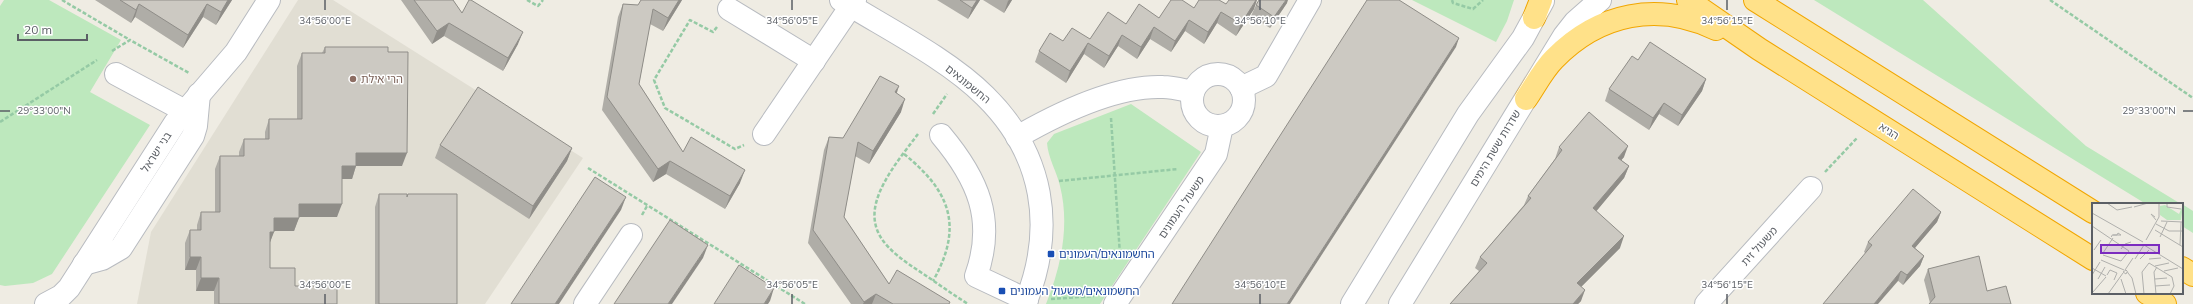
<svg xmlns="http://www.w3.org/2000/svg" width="2193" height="304" viewBox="0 0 2193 304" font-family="Mulish,'Noto Sans Hebrew',sans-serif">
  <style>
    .education { fill: #e1ded3 }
    .green { fill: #bde8bd }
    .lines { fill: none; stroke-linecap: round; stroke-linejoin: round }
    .minor-casing { stroke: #b8bbc0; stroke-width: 24 }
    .highway-casing { stroke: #f1a600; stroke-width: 24 }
    .path { stroke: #95caa5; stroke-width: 2.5; stroke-dasharray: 4 2; stroke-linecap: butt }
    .minor { stroke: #fff; stroke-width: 22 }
    .highway { stroke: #ffe189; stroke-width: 22 }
    .wall { fill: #afada7 }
    .shaded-wall { fill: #8f8d88 }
    .building { fill: #ccc9c2; stroke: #8f8d88 }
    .ticks { fill: none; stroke: #5b5f65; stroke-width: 1.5 }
    .education-dot { fill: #8d6e63; stroke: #fff; stroke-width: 1.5 }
    .transit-dot { fill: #1a4fb4; stroke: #fff; stroke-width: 1.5 }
    .labels { text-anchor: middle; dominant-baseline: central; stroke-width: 3; stroke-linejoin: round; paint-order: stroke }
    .education-label { font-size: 11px; fill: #785e54; stroke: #fff; text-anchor: start }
    .street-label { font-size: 11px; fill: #5b5f65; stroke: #fff }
    .transit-label { font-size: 11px; fill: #164399; stroke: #fff; text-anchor: start }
    .inset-road { fill: none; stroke: #b0b0ad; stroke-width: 1 }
    .view { fill: #7b2cbf; fill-opacity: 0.15; stroke: #7b2cbf; stroke-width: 2 }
    .inset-edge { fill: none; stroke: #5b5f65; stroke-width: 2 }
    .ticks-label { font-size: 10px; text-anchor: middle; fill: #5b5f65; stroke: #fff; stroke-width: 3; stroke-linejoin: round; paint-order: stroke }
  </style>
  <rect width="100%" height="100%" fill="#efece3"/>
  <!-- education -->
  <polygon class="education" points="298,0 333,0 583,158 485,304 137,304 151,232"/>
  <!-- green -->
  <g class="green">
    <polygon points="4,0 49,0 121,40 90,92 150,125 52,274 33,283 5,286 0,285 0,6"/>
    <polygon points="1412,0 1514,0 1507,21 1496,42"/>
    <polygon points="1814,0 1923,0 2086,146 2181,204 2146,204"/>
    <path d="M1131 104 1201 152 1100 304H1046C1061 267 1070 226 1060 186 1057 172 1048 158 1047 143L1054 134Z"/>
    <polygon points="2182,204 2193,211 2193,233 2182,226"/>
  </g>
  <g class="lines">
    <defs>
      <g id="minor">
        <path d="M841 0C886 28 948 59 985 96 1044 154 1056 228 1025 304"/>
        <polyline points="729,9 814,61"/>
        <polyline points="116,74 185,111"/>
        <circle cx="1218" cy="100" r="26"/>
        <polyline points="1241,88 1266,76 1310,0"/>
        <polyline points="764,134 855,0"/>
        <path d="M941 135C978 179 996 220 976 276L1027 300"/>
        <path d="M1017 137C1057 114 1116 85 1163 87 1173 87 1183 90 1193 92"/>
        <polyline points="84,264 102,259 121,248 193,136 196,126 199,94"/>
        <polyline points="46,304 61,296 69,288 175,123 236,52 269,0"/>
        <polyline points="585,304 631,235"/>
        <polyline points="1115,304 1216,154 1222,126"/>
        <polyline points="1352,304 1468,114 1523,38 1543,1"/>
        <polyline points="1400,304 1564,36 1575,22 1600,0"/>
        <polyline points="1706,304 1811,188"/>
      </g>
      <g id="highway">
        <polyline points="1688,0 1759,49 2093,259"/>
        <polyline points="1755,0 2093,212"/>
        <polyline points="1534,18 1541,0"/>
        <path d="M1526 99C1535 86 1543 70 1554 59 1599 13 1658 1 1716 29"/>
        <polyline points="2182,268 2193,275"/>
        <polyline points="2147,293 2165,304"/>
      </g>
    </defs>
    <!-- minor casing -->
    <use href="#minor" class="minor-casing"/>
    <!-- highway casing -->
    <use href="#highway" class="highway-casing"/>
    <!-- path -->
    <g class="path">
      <polyline points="62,0 130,40"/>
      <polyline points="527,0 538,6 543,0"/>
      <polyline points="1452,0 1453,3 1473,9 1483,0"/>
      <polyline points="2050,0 2193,98"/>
      <polyline points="717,27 713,32 690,20 654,80 665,108 735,149 744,145"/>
      <polyline points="112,51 130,40 189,73"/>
      <polyline points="933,114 947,94"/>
      <polyline points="1111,118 1120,255"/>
      <polyline points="0,122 97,60"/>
      <path d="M918 134C906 150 892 167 883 185 860 230 887 250 922 273 937 283 952 294 968 304"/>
      <path d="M904 154C950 191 964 226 933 281"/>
      <polyline points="588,168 805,304"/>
      <polyline points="1825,172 1857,138"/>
      <polyline points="1059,181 1178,169"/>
      <polyline points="642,215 647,206"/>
      <polyline points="1051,299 1094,296"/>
    </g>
    <!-- minor -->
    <use href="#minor" class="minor"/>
    <!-- highway -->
    <use href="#highway" class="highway"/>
  </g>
  <!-- wall -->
  <g class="wall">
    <polygon points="95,0 232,0 216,25 203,17 183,48 135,17 131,23"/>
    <polygon points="401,0 453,0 462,13 518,44 503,71 444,36 432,44"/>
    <polygon points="682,0 663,31 650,24 639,84 683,152 740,183 725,209 666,174 653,182 602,110 618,17 623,4 638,5"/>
    <polygon points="937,0 980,0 968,19"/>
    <polygon points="983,0 1012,0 1004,13"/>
    <polygon points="1287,3 1270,28 1251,16 1256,5"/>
    <polygon points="1226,4 1254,9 1236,36 1217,23 1204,44 1185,31 1171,52 1150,39 1137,59 1118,46 1104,68 1084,54 1066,83 1035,62 1039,51 1063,41 1090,39 1126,24 1159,18 1194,8"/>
    <polygon points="325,47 388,52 402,166 356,166 352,179 342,179 337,217 299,217 294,231 274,231 270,242 270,268 295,286 337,304 214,304 214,291 196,291 196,270 185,270 185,243 190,230 197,230 197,225 201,212 215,212 215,169 220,156 239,156 239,152 244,139 265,139 265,132 269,119 297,119 297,66 302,53 322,53"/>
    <polygon points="1638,60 1706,79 1702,91 1678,126 1659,114 1649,130 1605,101 1609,89"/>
    <polygon points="897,93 901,112 869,164 855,156 844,217 889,284 949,304 851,304 808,243 824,150 829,137 843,138"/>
    <polygon points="440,145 572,148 567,161 529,219 435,158"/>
    <polygon points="1559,147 1624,157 1621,160 1629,166 1624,178 1596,211 1620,248 1581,287 1581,301 1578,304 1450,304 1479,271 1475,268 1480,257 1524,205 1528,196 1555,159"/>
    <polygon points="379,194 407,197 457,304 375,304 375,207"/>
    <polygon points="1941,212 1937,222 1915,248 1924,256 1920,266 1903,285 1864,252 1868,242"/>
    <polygon points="1928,269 1987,291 1930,303 1924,280"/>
  </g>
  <!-- shaded-wall -->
  <g class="shaded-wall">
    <polygon points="228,0 232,0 216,25 221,12"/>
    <polygon points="679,0 682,0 663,31 668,18"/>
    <polygon points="977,0 980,0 968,19 972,8"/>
    <polygon points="1009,0 1012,0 1004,13 1008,1"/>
    <polygon points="1256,0 1257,0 1254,9 1236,36 1241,24"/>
    <polygon points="1286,0 1288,0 1287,3 1270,28 1274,17"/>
    <polygon points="139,4 135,17 131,23 136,10"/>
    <polygon points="207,4 203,17 183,48 188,35"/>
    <polygon points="1221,12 1217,23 1204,44 1208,32"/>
    <polygon points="1189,20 1185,31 1171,52 1175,41"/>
    <polygon points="449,23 444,36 432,44 437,31"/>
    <polygon points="1154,27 1150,39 1137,59 1141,47"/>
    <polygon points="523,32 518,44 503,71 508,58"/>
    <polygon points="1122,35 1118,46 1104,68 1109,56"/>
    <polygon points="1459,38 1456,47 1290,304 1287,304"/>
    <polygon points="1088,43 1084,54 1066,83 1070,71"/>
    <polygon points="1706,79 1702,91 1678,126 1682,115"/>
    <polygon points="899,86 895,99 895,92"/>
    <polygon points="905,99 901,112 869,164 873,151"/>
    <polygon points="1664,103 1659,114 1649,130 1653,118"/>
    <polygon points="1628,146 1624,157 1614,169 1618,158"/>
    <polygon points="572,148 567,161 529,219 533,206"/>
    <polygon points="356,153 407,153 402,166 352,166"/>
    <polygon points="670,161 666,174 653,182 658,169"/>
    <polygon points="342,166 356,166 352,179 337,179"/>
    <polygon points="1629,166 1624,178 1589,220 1593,208"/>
    <polygon points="745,170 740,183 725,209 730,196"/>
    <polygon points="626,197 621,210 559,304 555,304"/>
    <polygon points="299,204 342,204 337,217 294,217"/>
    <polygon points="1941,212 1937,222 1908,256 1912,246"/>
    <polygon points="274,218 299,218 294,231 269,231"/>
    <polygon points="270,232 274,232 269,245"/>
    <polygon points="1624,236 1620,248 1573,295 1577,283"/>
    <polygon points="708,245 703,258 672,304 668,304"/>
    <polygon points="1924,256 1920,266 1903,285 1907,275"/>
    <polygon points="190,257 201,257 196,270 185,270"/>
    <polygon points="1901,271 1898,281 1878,304 1874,304"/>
    <polygon points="201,278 219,278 214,291 196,291"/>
    <polygon points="774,288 770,301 768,304 764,304"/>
    <polygon points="1585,290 1581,301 1578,304 1573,304"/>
    <polygon points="876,294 872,304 863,304 864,302"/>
  </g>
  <!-- building -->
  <g class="building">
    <polygon points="120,0 228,0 221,12 207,4 188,35 139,4 136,10"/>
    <polygon points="414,0 453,0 462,13 469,0 471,0 523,32 508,58 449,23 437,31"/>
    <polygon points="641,0 679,0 668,18 653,9 639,84 683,152 691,137 745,170 730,196 670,161 658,169 607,97 623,4 638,5"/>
    <polygon points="960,0 977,0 972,8"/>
    <polygon points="1171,0 1182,0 1194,8 1199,0 1219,0 1226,4 1229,0 1256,0 1241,24 1221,12 1208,32 1189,20 1175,41 1154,27 1141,47 1122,35 1109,56 1088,43 1070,71 1039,51 1050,33 1063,41 1072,28 1090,39 1108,12 1126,24 1139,4 1159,18"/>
    <polygon points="1259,0 1286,0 1274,17 1256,5"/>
    <polygon points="1367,0 1399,0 1459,38 1287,304 1172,304"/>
    <polygon points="1650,42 1706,79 1682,115 1664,103 1653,118 1609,89 1632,56 1638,60"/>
    <polygon points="325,47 388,47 388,52 408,52 407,153 356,153 356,166 342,166 342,204 299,204 299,218 274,218 274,232 270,232 270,268 295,268 295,286 337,286 337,304 219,304 219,278 201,278 201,257 190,257 190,230 201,230 201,212 220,212 220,156 244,156 244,139 269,139 269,119 302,119 302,53 325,53"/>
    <polygon points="880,76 899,86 895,92 905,99 873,151 858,142 844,217 889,284 897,270 950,302 949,304 893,304 876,294 864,302 813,230 829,137 843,138"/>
    <polygon points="478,87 572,148 533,206 440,145"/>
    <polygon points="1589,112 1628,146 1618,158 1629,166 1593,208 1624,236 1577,283 1585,290 1573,304 1450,304 1487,263 1480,257 1531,198 1528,196 1562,150 1559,147"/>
    <polygon points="595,177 626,197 555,304 511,304"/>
    <polygon points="1913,189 1941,212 1912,246 1924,256 1907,275 1901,271 1874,304 1823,304 1872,245 1868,242"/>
    <polygon points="379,194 407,194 407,197 408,194 457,194 457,304 379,304"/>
    <polygon points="670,220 708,245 668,304 614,304"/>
    <polygon points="1979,256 1987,291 2006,286 2011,304 1929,304 1935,297 1928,269"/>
    <polygon points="739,265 774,288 764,304 714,304"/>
  </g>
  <!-- ticks -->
  <path class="ticks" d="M325 0V10M792 0V10M1260 0V10M1727 0V10M0 111H10M2183 111H2193M325 294V304M792 294V304M1260 294V304M1727 294V304"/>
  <!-- markers -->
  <circle class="education-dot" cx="353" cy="79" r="4"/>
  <g class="transit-dot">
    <rect x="1047" y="250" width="8" height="8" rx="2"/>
    <rect x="998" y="287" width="8" height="8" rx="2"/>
  </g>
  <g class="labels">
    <!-- education labels -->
    <g class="education-label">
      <text x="361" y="79">הרי אילת</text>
    </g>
    <!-- street labels -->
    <g class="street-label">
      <text transform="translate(968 84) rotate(39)">החשמונאים</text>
      <text transform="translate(1889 131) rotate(32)">הגיא</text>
      <text transform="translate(1495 148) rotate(-59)">שדרות ששת הימים</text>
      <text transform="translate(156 152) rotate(-57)">בני ישראל</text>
      <text transform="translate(1181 207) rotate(-56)">משעול העמונים</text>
      <text transform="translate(1759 246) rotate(-48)">משעול זית</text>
    </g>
    <!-- transit labels -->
    <g class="transit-label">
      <text x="1059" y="254">החשמונאים/העמונים</text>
      <text x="1010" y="291">החשמונאים/משעול העמונים</text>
    </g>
  </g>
  <!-- overview -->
  <g transform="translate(2092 203)">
    <rect width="91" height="91" fill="#efece3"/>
    <path d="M73 2 87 11 91 2 89 17H75L68 12V3Z" fill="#bde8bd"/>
    <path class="inset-road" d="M15 0 25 7 40 4M75 0V4L89 6M42 4 56 0M0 10 51 39M63 14 59 11 64 17M69 18 91 19M64 21 77 28H91M0 23 37 48 29 58 11 52M63 27 91 44M19 34 20 33V32H25L26 30 29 32H21M68 34 75 19M54 37 67 14V0M52 42 91 66M88 42 89 19M29 46 33 41 39 39M2 47 9 37M11 50 21 35M43 56 52 42M48 56 57 47M57 56 69 55M9 57 32 67M63 63 77 60M0 65 14 73M33 67 41 55M72 68 86 65M35 69 34 71 31 69 34 67 35 68 36 70 40 75 44 91M0 72 8 59M15 72 18 67 25 70 22 77M6 76 13 64M29 76 34 91M63 76 75 75M63 83 78 82M1 89 14 74M16 91 31 70M52 91 50 69 57 60 80 74 82 83 78 91M64 91 62 69 65 64"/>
    <path class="view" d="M9 42H67V50H9Z"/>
    <rect width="91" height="91" class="inset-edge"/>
  </g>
  <g class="ticks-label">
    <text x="325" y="24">34°56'00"E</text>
    <text x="792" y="24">34°56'05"E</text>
    <text x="1260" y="24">34°56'10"E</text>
    <text x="1727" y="24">34°56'15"E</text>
    <text x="44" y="114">29°33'00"N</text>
    <text x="2149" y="114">29°33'00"N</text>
    <text x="325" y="288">34°56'00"E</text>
    <text x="792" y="288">34°56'05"E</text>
    <text x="1260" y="288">34°56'10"E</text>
    <text x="1727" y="288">34°56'15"E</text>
  </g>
  <!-- scale -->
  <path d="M18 34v6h69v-6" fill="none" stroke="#5b5f65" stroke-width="2"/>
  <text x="24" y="34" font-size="12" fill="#5b5f65" stroke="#ffffff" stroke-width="3" paint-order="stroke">20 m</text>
</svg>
